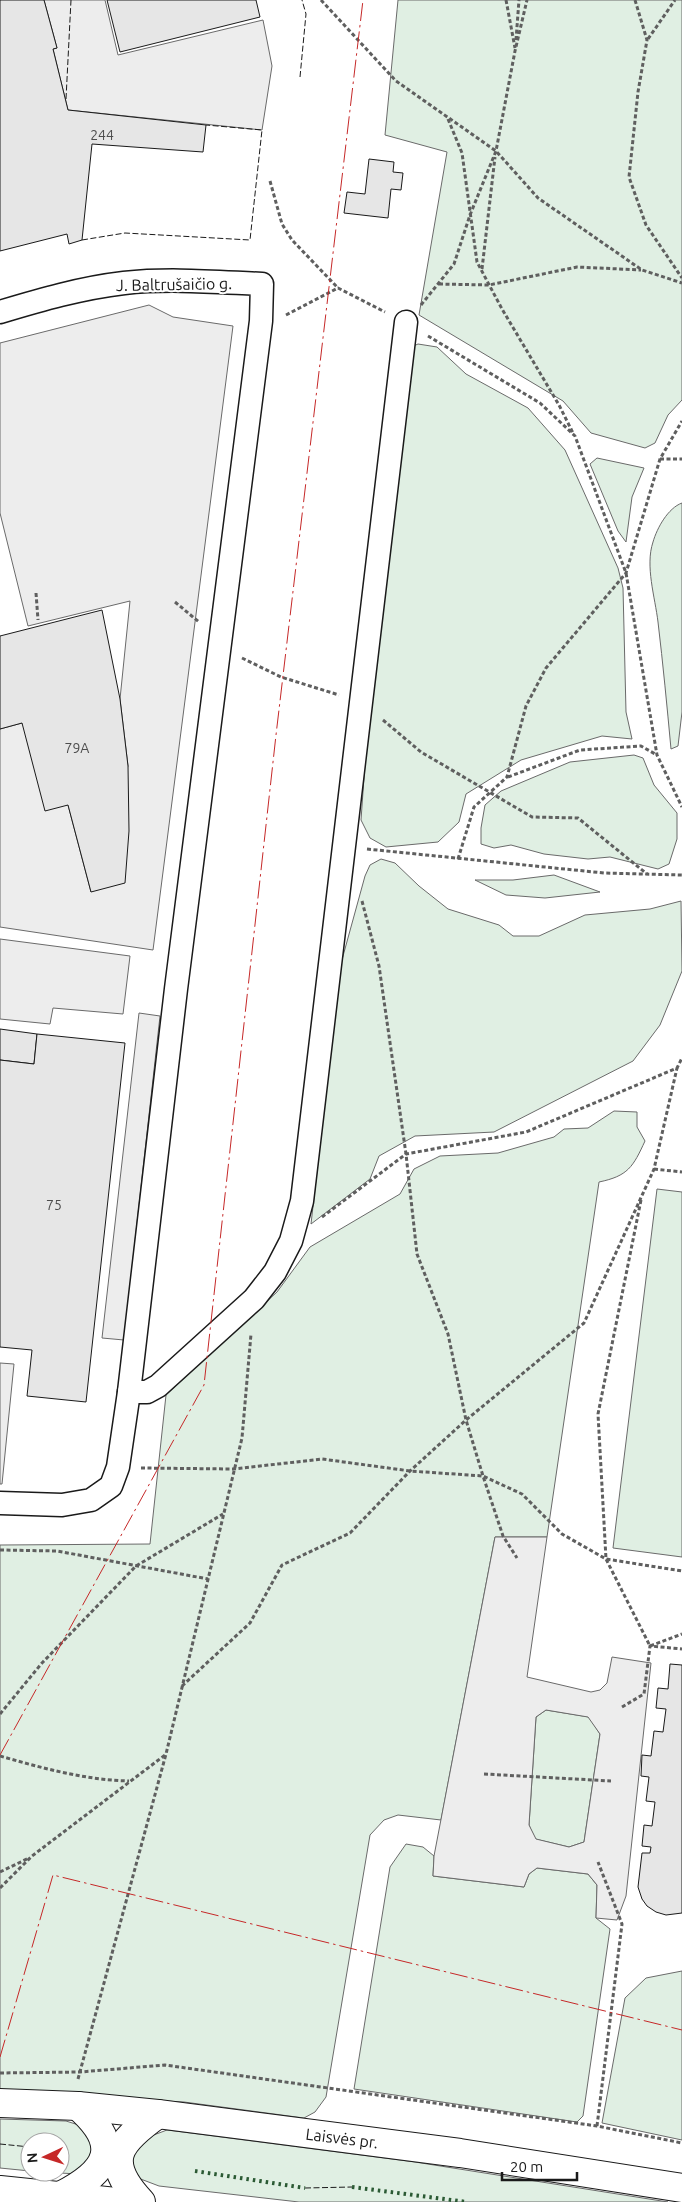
<svg xmlns="http://www.w3.org/2000/svg" width="682" height="2202" viewBox="0 0 682 2202" font-family="Ubuntu,sans-serif">
  <style>
    .green { fill: #e0efe3; stroke: #6a6a6a }
    .parking { fill: #ededed; stroke: #6a6a6a; fill-rule: evenodd }
    .building { fill: #e6e6e6; stroke: #1a1a1a }
    .lines { fill: none; stroke-linecap: round; stroke-linejoin: round }
    .street-casing { stroke: #1a1a1a; stroke-width: 25 }
    .primary-casing { stroke: #1a1a1a; stroke-width: 30 }
    .path { stroke: #5f5f5f; stroke-width: 3; stroke-dasharray: 4 2.5; stroke-linecap: butt }
    .street { stroke: #fff; stroke-width: 22 }
    .primary { stroke: #fff; stroke-width: 28 }
    .hedge { stroke: #2b5a34; stroke-width: 4; stroke-dasharray: 2.5 4; stroke-linecap: butt }
    .fence { stroke: #1a1a1a; stroke-width: 1; stroke-dasharray: 6 2.5; stroke-linecap: butt }
    .power { stroke: #c62828; stroke-width: 1; stroke-dasharray: 18 4 2.5 4; stroke-linecap: butt }
    .labels { text-anchor: middle; dominant-baseline: central; stroke-width: 4; stroke-linejoin: round; paint-order: stroke }
    .number-label { font-size: 14px; fill: #4d4d4d }
    .street-label { font-size: 16px; fill: #1a1a1a; stroke: #fff }
  </style>
  <rect width="100%" height="100%" fill="#fff"/>
  <!-- green -->
  <g class="green">
    <polygon points="398,0 682,0 682,400 668,415 655,443 645,448 591,433 563,401 419,315 447,152 385,135"/>
    <polygon points="418,344 437,347 466,374 528,408 565,450 618,568 623,588 626,712 632,739 602,736 521,760 466,794 459,822 438,842 386,847 370,838 361,820 372,664 409,348"/>
    <polygon points="597,458 644,468 632,497 626,542 618,531 590,464"/>
    <path d="M682 503V712L678 746 671 749C667 706 663 664 658 622 655 597 645 566 653 542 657 528 668 508 682 503Z"/>
    <polygon points="634,755 643,758 654,785 677,813 677,839 669,864 658,869 610,857 588,859 544,854 511,845 494,848 481,844 481,828 485,805 501,791 570,762"/>
    <polygon points="381,859 395,863 419,886 448,909 499,925 513,936 539,936 585,915 650,909 681,901 682,971 660,1025 633,1061 494,1132 415,1136 379,1156 370,1179 311,1224 340,967 365,876 370,865"/>
    <polygon points="554,875 600,892 545,898 506,895 475,880 513,880"/>
    <path d="M614 1111 637 1112V1127L645 1141C633 1167 628 1176 599 1182L547 1537H495L441 1820 398 1815 384 1820 370 1835 326 2097 315 2112 304 2118 184 2102 0 2093V1545L150 1544 166 1395 277 1292 310 1247 400 1194 414 1169 440 1156 498 1153 554 1137 564 1129 588 1128Z"/>
    <polygon points="657,1189 682,1192 682,1557 613,1548"/>
    <polygon points="546,1710 589,1717 600,1734 584,1842 569,1847 535,1839 529,1825 536,1717"/>
    <polygon points="406,1844 423,1847 434,1856 433,1876 524,1887 529,1874 537,1868 588,1874 597,1885 596,1918 610,1929 583,2116 577,2122 354,2089 390,1867"/>
    <polygon points="682,1971 682,2140 602,2123 625,1998 646,1978"/>
    <polygon points="0,2119 66,2121 82,2126 93,2140 92,2161 79,2174 40,2172 60,2172 60,2142 30,2142 30,2171 0,2168"/>
    <polygon points="167,2130 415,2162 668,2202 299,2202 159,2186 138,2178 132,2168 132,2151 143,2139"/>
  </g>
  <!-- parking -->
  <g class="parking">
    <polygon points="44,0 105,0 118,55 263,20 272,66 262,130 68,110 53,49 57,48"/>
    <polygon points="149,305 173,317 233,326 153,950 0,927 0,729 22,723 68,805 91,892 128,766 120,699 130,601 28,626 0,513 0,343"/>
    <polygon points="0,939 130,956 123,1014 53,1008 50,1024 0,1019"/>
    <polygon points="139,1013 160,1016 124,1340 102,1338"/>
    <polygon points="0,1363 14,1364 2,1484 0,1484"/>
    <path d="M495 1537H547L527 1677 591 1692 600 1690 607 1683 612 1657 651 1663 626 1896 617 1920 596 1918 597 1885 588 1874 537 1868 529 1874 524 1887 433 1876 434 1856ZM546 1710 588 1717 600 1734 584 1842 569 1847 536 1839 529 1825 536 1717Z"/>
  </g>
  <!-- building -->
  <g class="building">
    <polygon points="0,0 44,0 57,48 53,49 68,110 206,125 203,152 92,144 82,240 69,244 67,234 0,251"/>
    <polygon points="107,0 256,0 260,17 120,52"/>
    <polygon points="369,159 394,162 393,172 403,173 401,190 391,189 388,218 344,213 347,192 365,194"/>
    <polygon points="102,610 120,699 128,766 129,831 125,883 91,892 68,805 45,811 22,723 0,729 0,636"/>
    <polygon points="0,1029 37,1034 34,1064 0,1060"/>
    <polygon points="37,1034 125,1043 86,1402 27,1396 32,1350 0,1347 0,1060 34,1064"/>
    <polygon points="670,1664 682,1665 682,1913 666,1915 656,1912 647,1906 642,1899 638,1887 642,1853 650,1853 651,1847 642,1846 644,1825 652,1826 655,1802 646,1801 649,1777 641,1776 642,1755 651,1756 654,1731 663,1732 666,1709 656,1708 658,1688 668,1689"/>
  </g>
  <g class="lines">
    <defs>
      <g id="street">
        <path d="M0 312C40 300 81 288 124 283 170 278 216 282 262 284L261 321 176 989 129 1392 118 1467 111 1486 91 1500 62 1505 0 1503"/>
        <polyline points="129,1392 147,1392 158,1386 254,1299 275,1272 291,1241 302,1201 406,322"/>
      </g>
      <g id="primary">
        <polyline points="0,2103 78,2106 158,2114 460,2153 682,2188"/>
        <polyline points="0,2190 116,2202"/>
        <path d="M62 2195C110 2170 122 2145 78 2106"/>
        <path d="M141 2202C103 2161 117 2143 158 2114"/>
      </g>
    </defs>
    <!-- street casing -->
    <use href="#street" class="street-casing"/>
    <!-- primary casing -->
    <use href="#primary" class="primary-casing"/>
    <!-- path -->
    <g class="path">
      <polyline points="321,0 396,81 496,151 538,198 642,270 682,283"/>
      <polyline points="506,0 515,48"/>
      <polyline points="635,0 647,40 638,92 629,177 646,225 682,278"/>
      <polyline points="648,39 675,0"/>
      <polyline points="516,40 519,0"/>
      <polyline points="448,119 462,153 477,262 502,309 559,405 573,433"/>
      <polyline points="270,181 282,224 292,240 338,288"/>
      <polyline points="482,269 495,157"/>
      <polyline points="439,284 489,285 577,267 641,270"/>
      <polyline points="421,305 454,264 470,215 496,151 515,51 527,0"/>
      <polyline points="286,315 338,288 385,312"/>
      <polyline points="428,336 540,403 575,436 626,573 657,755 682,807"/>
      <polyline points="660,459 682,459"/>
      <polyline points="36,593 38,620"/>
      <polyline points="175,602 199,622"/>
      <polyline points="242,658 281,677 339,695"/>
      <polyline points="383,720 421,752 532,817 578,818 647,874"/>
      <polyline points="508,777 580,750 641,746 657,755"/>
      <polyline points="367,849 604,873 682,875"/>
      <polyline points="458,859 474,807 507,777 526,706 546,668 626,573 660,459 682,421"/>
      <polyline points="362,901 379,966 406,1154 417,1254 448,1334 466,1420 483,1476 503,1536 517,1558"/>
      <polyline points="654,1169 682,1172"/>
      <polyline points="641,1200 598,1414 606,1559 682,1571"/>
      <polyline points="322,1217 406,1154 526,1132 677,1068 682,1058"/>
      <polyline points="141,1468 234,1469 322,1459 410,1471 483,1476 522,1494 562,1534 606,1559 650,1646 682,1634"/>
      <polyline points="0,1550 57,1551 208,1579"/>
      <polyline points="182,1686 250,1623 282,1565 350,1533 410,1471 466,1420 584,1323 654,1169 677,1068"/>
      <polyline points="622,1707 644,1694 650,1646 682,1649"/>
      <polyline points="0,1714 42,1663 136,1566 223,1514"/>
      <path d="M0 1756C42 1768 85 1780 129 1781"/>
      <polyline points="484,1774 611,1781"/>
      <polyline points="0,1872 29,1858"/>
      <polyline points="0,1888 32,1856 165,1755"/>
      <polyline points="0,2073 80,2072 165,2065 597,2126 682,2143"/>
      <polyline points="78,2079 166,1754 242,1438 251,1334"/>
      <polyline points="597,2126 622,1924 598,1862"/>
    </g>
    <!-- street -->
    <use href="#street" class="street"/>
    <!-- primary -->
    <use href="#primary" class="primary"/>
    <!-- hedge -->
    <g class="hedge">
      <polyline points="195,2171 305,2188"/>
      <polyline points="352,2187 467,2202"/>
    </g>
    <!-- fence -->
    <g class="fence">
      <polyline points="300,77 306,14 302,0"/>
      <polyline points="66,99 71,0"/>
      <polyline points="82,240 125,233 250,240 262,130 206,125"/>
      <polyline points="0,2144 30,2147"/>
      <polyline points="305,2188 352,2187"/>
    </g>
    <!-- power -->
    <g class="power">
      <polyline points="0,1755 204,1385 276,735 363,0"/>
      <polyline points="0,2057 53,1875 682,2030"/>
    </g>
  </g>
  <g class="labels">
    <!-- number labels -->
    <g class="number-label">
      <text x="102" y="135">244</text>
      <text x="77" y="748">79A</text>
      <text x="54" y="1205">75</text>
    </g>
    <!-- street labels -->
    <g class="street-label">
      <text transform="translate(174 284) rotate(-1)">J. Baltrušaičio g.</text>
      <text transform="translate(342 2138) rotate(7)">Laisvės pr.</text>
    </g>
  </g>
  <!-- north arrow -->
  <g transform="translate(45 2157) rotate(266)"><circle r="24" fill="#ffffff" stroke="#a3a3a3"/>
  <path d="M0-4L9 19L0 12L-9 19Z" fill="#c62828"/>
  <text y="-8" font-size="14" font-weight="bold" text-anchor="middle" fill="#1a1a1a">N</text>
  </g>
  <!-- scale -->
  <path d="M502 2172v8h75v-8" fill="none" stroke="#1a1a1a" stroke-width="2.5"/>
  <text x="510" y="2172" font-size="15" fill="#1a1a1a" stroke="#ffffff" stroke-width="4" paint-order="stroke">20 m</text>
</svg>
